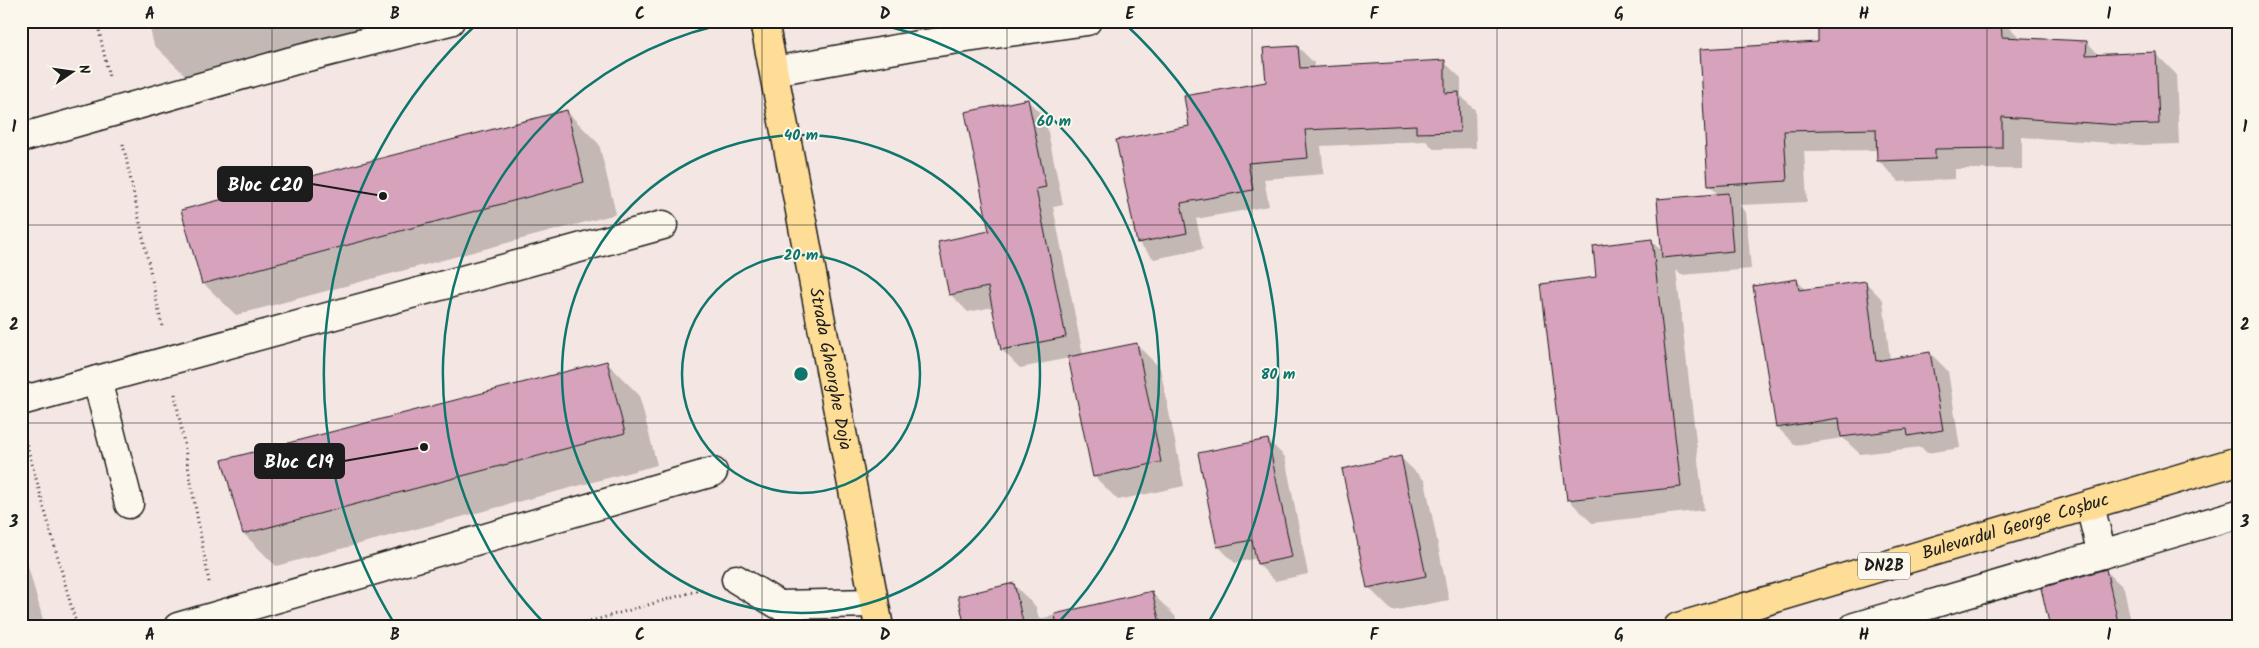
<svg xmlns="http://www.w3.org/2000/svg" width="2259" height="648" viewBox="0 0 2259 648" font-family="Kalam,sans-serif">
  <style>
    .shadow { fill: #0003 }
    .building { fill: #d7a2bb; stroke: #1c1c1c }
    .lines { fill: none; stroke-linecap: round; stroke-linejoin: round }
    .minor-casing { stroke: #1c1c1c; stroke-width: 31 }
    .major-casing { stroke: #1c1c1c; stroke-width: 31 }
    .path { stroke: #1c1c1c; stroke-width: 3; stroke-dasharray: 1 4; stroke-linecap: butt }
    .minor { stroke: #fbf7ec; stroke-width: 28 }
    .major { stroke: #fedd96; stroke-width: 28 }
    .grid { fill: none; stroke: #1c1c1c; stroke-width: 1; stroke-opacity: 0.55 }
    .ring { fill: none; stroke: #0f766e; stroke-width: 2.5 }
    .labels { text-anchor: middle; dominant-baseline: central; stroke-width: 4; stroke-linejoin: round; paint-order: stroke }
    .shield { fill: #fbf7ec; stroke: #5f5e5a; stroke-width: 1 }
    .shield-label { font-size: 16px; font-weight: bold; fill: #1c1c1c }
    .street-label { font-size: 18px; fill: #1c1c1c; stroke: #fbf7ec }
    .centre { fill: #0f766e; stroke: #fbf7ec; stroke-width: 2.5 }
    .ring-label { font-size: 15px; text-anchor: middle; font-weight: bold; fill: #0f766e; stroke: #fbf7ec; stroke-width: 4; stroke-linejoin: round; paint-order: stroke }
    .leader { fill: none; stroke: #1c1c1c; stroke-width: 2 }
    .callout-dot { fill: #1c1c1c; stroke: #fbf7ec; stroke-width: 2 }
    .callout { fill: #1c1c1c; stroke: #1c1c1c; stroke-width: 2 }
    .callout-label { font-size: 19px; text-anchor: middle; font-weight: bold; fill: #fff }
    .neatline { fill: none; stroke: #1c1c1c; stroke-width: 2 }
    .grid-label { font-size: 16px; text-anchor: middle; font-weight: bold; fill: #1c1c1c }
  </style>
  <rect width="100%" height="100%" fill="#f4e6e2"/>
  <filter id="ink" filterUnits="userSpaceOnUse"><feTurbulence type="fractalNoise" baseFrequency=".02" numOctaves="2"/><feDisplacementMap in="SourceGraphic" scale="10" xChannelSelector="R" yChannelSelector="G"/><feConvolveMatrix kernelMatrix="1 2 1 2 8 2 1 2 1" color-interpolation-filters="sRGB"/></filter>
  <g filter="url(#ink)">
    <!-- shadow -->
    <g class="shadow">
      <polygon points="148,21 397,21 187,77 154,45"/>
      <polygon points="866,21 882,21 869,24"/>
      <polygon points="1934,21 2003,21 2021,39 2087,42 2100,56 2155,53 2176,74 2179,144 2141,145 2022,137 2022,169 1955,169 1955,179 1899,182 1879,161 1878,150 1804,151 1807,202 1739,205 1746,212 1751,269 1681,275 1676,270 1704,510 1592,523 1568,499 1598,278 1651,241 1663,252 1719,195 1709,185 1819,44 1872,26"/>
      <polygon points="1298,47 1314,63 1314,68 1444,62 1461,78 1461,96 1475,110 1476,148 1434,149 1426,141 1321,146 1324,174 1264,179 1269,206 1196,219 1203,249 1154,259 1138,242 1191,127 1267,83"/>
      <polygon points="1028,101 1045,118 1063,205 1053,207 1083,355 1136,344 1160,368 1184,486 1118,500 1094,476 1069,358 1020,368 1002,350 993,307 968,312 950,294 991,232"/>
      <polygon points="567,112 599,144 616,214 236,315 203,283"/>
      <polygon points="1797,281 1806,290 1865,282 1883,300 1890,360 1930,353 1948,371 1960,448 1927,453 1921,447 1860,454 1843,438 1795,445 1777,427"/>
      <polygon points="607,363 639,395 657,465 276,566 244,534 223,461"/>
      <polygon points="1268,440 1285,457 1308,574 1275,581 1258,564 1257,558 1235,563 1218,546"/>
      <polygon points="1400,457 1425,481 1449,600 1392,611 1368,587"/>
      <polygon points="21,541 45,627 21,627"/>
      <polygon points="2106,571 2124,588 2132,627 2051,627"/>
      <polygon points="1013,584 1036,607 1039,619 1152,593 1175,616 1178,627 967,627"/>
    </g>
    <!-- building -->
    <g class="building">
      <polygon points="1893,21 2001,21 2002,37 2087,41 2086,55 2156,52 2159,124 2119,125 2002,117 2002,148 1935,149 1935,159 1877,161 1876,129 1784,131 1787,181 1708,186 1700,49 1818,42 1818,25 1871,25 1871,22"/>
      <polygon points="1298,46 1300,68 1445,60 1445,93 1459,92 1460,132 1416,133 1416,125 1305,130 1308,158 1248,163 1253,190 1181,203 1187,233 1137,243 1116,140 1189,126 1184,96 1266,82 1263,48"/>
      <polygon points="1028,99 1046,187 1036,189 1066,337 1001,350 988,287 949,295 938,242 989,231 965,112"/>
      <polygon points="567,110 584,182 202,284 181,210"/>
      <polygon points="1728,193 1733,251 1662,258 1657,199"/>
      <polygon points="1652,239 1681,487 1567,500 1541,284 1596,277 1593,246"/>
      <polygon points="1797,279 1799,290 1866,281 1876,361 1930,352 1943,430 1908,436 1907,429 1841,437 1839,418 1776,428 1753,286"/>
      <polygon points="1137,343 1161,462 1093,477 1068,357"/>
      <polygon points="607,361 625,433 243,534 222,460"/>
      <polygon points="1268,439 1292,557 1257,564 1252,540 1217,547 1198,453"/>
      <polygon points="1401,456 1426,576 1367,588 1342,469"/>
      <polygon points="2106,569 2118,622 2097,627 2050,627 2041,588"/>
      <polygon points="1014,583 1024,627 965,627 958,596"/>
      <polygon points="1152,591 1161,627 1057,627 1055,614"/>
    </g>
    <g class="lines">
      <defs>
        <g id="minor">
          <polyline points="774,71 924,44 1087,21"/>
          <polyline points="21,138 292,61 450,21"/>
          <polyline points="97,380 129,504"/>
          <polyline points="21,401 663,225"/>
          <polyline points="2090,506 2102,554"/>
          <polyline points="736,579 779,605 874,603"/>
          <polyline points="178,627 713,472"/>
          <polyline points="1854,627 2238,514"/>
        </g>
        <g id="major">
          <path id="s1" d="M764 21 879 627"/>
          <path id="s2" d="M1678 627 2238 461"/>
        </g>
      </defs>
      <!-- minor casing -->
      <use href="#minor" class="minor-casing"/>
      <!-- major casing -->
      <use href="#major" class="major-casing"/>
      <!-- path -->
      <g class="path">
        <polyline points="97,21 109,77"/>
        <polyline points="123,144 162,326"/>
        <polyline points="175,394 209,582"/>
        <polyline points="24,435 77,627"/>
        <polyline points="571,627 703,589"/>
      </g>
      <!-- minor -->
      <use href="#minor" class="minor"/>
      <!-- major -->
      <use href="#major" class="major"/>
    </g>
  </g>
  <!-- grid -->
  <path class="grid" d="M272 21V627M517 21V627M762 21V627M1007 21V627M1252 21V627M1497 21V627M1742 21V627M1987 21V627M21 225H2238M21 423H2238"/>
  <!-- distance rings -->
  <g class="ring">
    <circle cx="801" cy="374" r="119"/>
    <circle cx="801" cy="374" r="239"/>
    <path d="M546 625A358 358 0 0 1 739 21M863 21A358 358 0 0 1 1056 625"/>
    <path d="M394 623A477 477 0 0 1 479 22M1123 22A477 477 0 0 1 1208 623"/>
  </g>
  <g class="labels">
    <!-- shield labels -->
    <rect class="shield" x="1858" y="552.5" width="52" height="27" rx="4"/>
    <g class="shield-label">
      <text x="1884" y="566">DN2B</text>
    </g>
    <!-- street labels -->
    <g class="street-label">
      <text stroke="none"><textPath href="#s1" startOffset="354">Strada Gheorghe Doja</textPath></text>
      <text stroke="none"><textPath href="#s2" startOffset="352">Bulevardul George Coșbuc</textPath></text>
    </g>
  </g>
  <circle cx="801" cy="374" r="8" class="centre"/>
  <g class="ring-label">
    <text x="1054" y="126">60 m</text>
    <text x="801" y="140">40 m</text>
    <text x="801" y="260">20 m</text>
    <text x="1278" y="379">80 m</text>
  </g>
  <!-- callouts -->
  <path class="leader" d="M383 196L312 184M424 447L344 461"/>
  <g class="callout-dot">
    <circle cx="383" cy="196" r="5"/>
    <circle cx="424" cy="447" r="5"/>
  </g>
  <g class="callout">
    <rect x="218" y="167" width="94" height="34" rx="5"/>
    <rect x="255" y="444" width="89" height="34" rx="5"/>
  </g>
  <g class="callout-label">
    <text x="265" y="191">Bloc C20</text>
    <text x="299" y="468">Bloc C19</text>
  </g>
  <!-- margin -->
  <rect width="2259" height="648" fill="none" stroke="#fbf7ec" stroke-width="55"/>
  <!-- north arrow -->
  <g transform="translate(72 72) rotate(77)" stroke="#fbf7ec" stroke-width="4" paint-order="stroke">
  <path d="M0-4L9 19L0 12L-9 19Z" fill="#1c1c1c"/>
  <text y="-8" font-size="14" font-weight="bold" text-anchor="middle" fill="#1c1c1c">N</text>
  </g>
  <rect x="28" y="28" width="2204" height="592" class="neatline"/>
  <g class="grid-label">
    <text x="150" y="19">A</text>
    <text x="395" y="19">B</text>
    <text x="640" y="19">C</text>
    <text x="885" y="19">D</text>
    <text x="1130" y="19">E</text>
    <text x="1374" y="19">F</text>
    <text x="1619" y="19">G</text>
    <text x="1864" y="19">H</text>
    <text x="2109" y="19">I</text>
    <text x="14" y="132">1</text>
    <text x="2245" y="132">1</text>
    <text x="14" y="330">2</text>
    <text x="2245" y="330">2</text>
    <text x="14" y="527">3</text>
    <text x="2245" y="527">3</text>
    <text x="150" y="640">A</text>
    <text x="395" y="640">B</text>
    <text x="640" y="640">C</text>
    <text x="885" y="640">D</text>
    <text x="1130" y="640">E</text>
    <text x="1374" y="640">F</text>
    <text x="1619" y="640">G</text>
    <text x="1864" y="640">H</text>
    <text x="2109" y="640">I</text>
  </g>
</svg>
